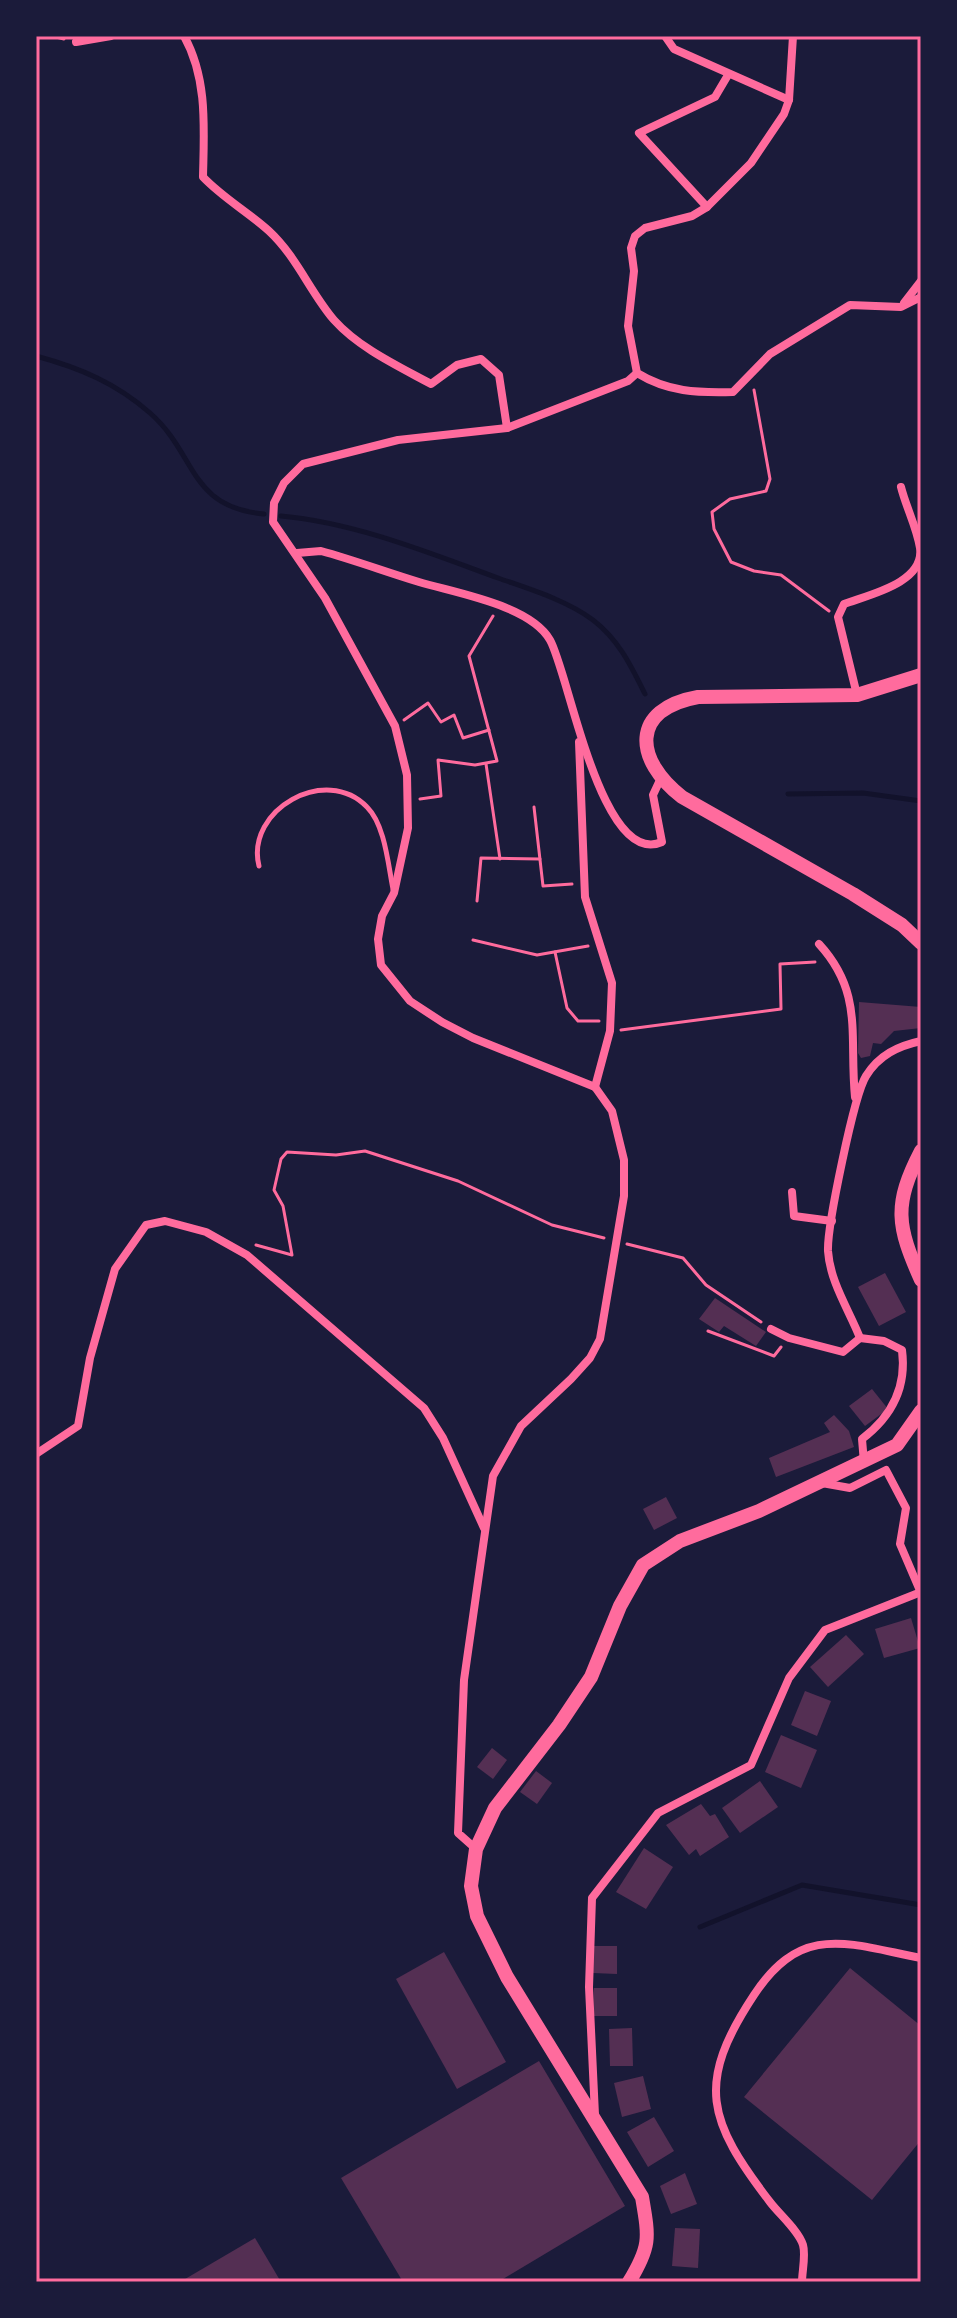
<svg xmlns="http://www.w3.org/2000/svg" width="957" height="2318" viewBox="0 0 957 2318" font-family="'Playfair Display',serif">
  <style>
    .lines { fill: none; stroke-linecap: round; stroke-linejoin: round }
    .stream { stroke: #12122b; stroke-width: 5 }
    .building { fill: #542f53 }
    .path { stroke: #ff6b9d; stroke-width: 3 }
    .service { stroke: #ff6b9d; stroke-width: 5 }
    .minor { stroke: #ff6b9d; stroke-width: 8 }
    .tertiary { stroke: #ff6b9d; stroke-width: 14 }
    .neatline { fill: none; stroke: #ff6b9d; stroke-width: 3 }
  </style>
  <rect width="100%" height="100%" fill="#1b1b3a"/>
  <g class="lines">
    <!-- stream -->
    <g class="stream">
      <path d="M36 356C80 368 116 383 150 413 197 454 188 507 264 514"/>
      <path d="M281 516C356 523 427 552 498 578 529 589 566 600 593 620 619 640 631 666 645 694"/>
      <polyline points="788,794 863,793 921,801"/>
      <polyline points="700,1927 802,1885 921,1905"/>
    </g>
  </g>
  <!-- building -->
  <g class="building">
    <polygon points="859,1002 921,1007 921,1028 894,1031 881,1044 873,1043 870,1056 861,1058 858,1053"/>
    <polygon points="885,1273 906,1312 879,1326 858,1287"/>
    <polygon points="715,1298 766,1332 756,1346 724,1326 719,1332 699,1319"/>
    <polygon points="872,1389 888,1409 865,1426 849,1406"/>
    <polygon points="834,1415 849,1431 854,1447 776,1477 769,1458 830,1432 824,1423"/>
    <polygon points="666,1497 677,1518 654,1530 643,1509"/>
    <polygon points="911,1618 920,1648 884,1658 875,1629"/>
    <polygon points="846,1635 864,1654 828,1687 810,1667"/>
    <polygon points="805,1691 831,1701 817,1736 791,1725"/>
    <polygon points="781,1735 817,1750 801,1788 765,1772"/>
    <polygon points="492,1748 507,1760 493,1779 477,1767"/>
    <polygon points="536,1771 552,1783 537,1804 520,1792"/>
    <polygon points="760,1781 778,1807 740,1833 722,1808"/>
    <polygon points="701,1804 710,1816 715,1814 729,1837 700,1856 696,1849 689,1855 666,1825"/>
    <polygon points="644,1848 673,1867 646,1909 616,1892"/>
    <polygon points="593,1946 617,1946 617,1974 593,1973"/>
    <polygon points="444,1952 506,2062 457,2089 396,1979"/>
    <polygon points="850,1968 921,2026 921,2140 872,2200 744,2097"/>
    <rect x="594" y="1988" width="23" height="28"/>
    <polygon points="632,2028 633,2066 610,2066 609,2029"/>
    <polygon points="539,2061 625,2206 498,2282 403,2282 341,2178"/>
    <polygon points="643,2076 651,2109 622,2117 614,2083"/>
    <polygon points="654,2117 674,2151 648,2167 627,2132"/>
    <polygon points="685,2173 697,2204 671,2214 660,2186"/>
    <polygon points="675,2228 700,2229 698,2268 672,2266"/>
    <polygon points="255,2238 281,2282 180,2282"/>
  </g>
  <g class="lines">
    <!-- path -->
    <g class="path">
      <polyline points="52,36 64,39"/>
      <polyline points="754,390 770,479 766,491 730,499 712,512 714,529 731,562 754,571 781,575 829,611"/>
      <polyline points="404,720 428,703 441,722 454,715 463,738 489,730"/>
      <polyline points="486,764 500,859"/>
      <polyline points="420,799 441,796 438,760 475,765 497,761 469,656 493,616"/>
      <polyline points="534,807 543,886 572,884"/>
      <polyline points="477,901 481,858 540,859"/>
      <polyline points="473,940 537,955 588,946"/>
      <polyline points="555,952 567,1008 578,1021 599,1021"/>
      <polyline points="621,1030 781,1009 780,964 815,962"/>
      <polyline points="627,1244 683,1258 706,1285 761,1322"/>
      <polyline points="256,1245 292,1255 283,1206 274,1190 281,1159 287,1152 336,1155 365,1151 458,1181 552,1225 604,1238"/>
      <polyline points="708,1331 774,1356 781,1347"/>
    </g>
    <!-- service -->
    <path class="service" d="M259 866C245 810 326 764 367 807 385 825 388 864 393 889"/>
    <!-- minor -->
    <g class="minor">
      <path d="M184 36C208 79 204 129 203 177 223 198 248 212 269 231 297 257 310 292 334 320 359 348 398 366 431 384L457 365 481 359 499 375 507 428"/>
      <polyline points="665,36 674,49 789,100"/>
      <path d="M793 36 789 100 784 114 751 163 707 207 692 216 645 228 635 236 631 248 634 271 628 326 637 373C668 392 697 393 733 392L770 354 850 305 901 307 921 297"/>
      <polyline points="76,42 111,36"/>
      <polyline points="707,207 639,133 715,97 728,75"/>
      <polyline points="904,303 921,281"/>
      <path d="M297 553 321 551C354 560 386 572 419 582 455 593 530 605 550 640 569 673 601 869 662 842L653 795 660 780"/>
      <path d="M857 695 838 617 844 604C868 595 925 583 920 548 917 528 906 507 901 487"/>
      <polyline points="579,742 585,897 612,983 610,1031 595,1087"/>
      <path d="M819 944C864 993 849 1036 855 1097"/>
      <polyline points="792,1192 794,1216 832,1221"/>
      <polyline points="771,1329 789,1338 843,1352 860,1338"/>
      <path d="M860 1338C849 1310 830 1282 828 1251 827 1227 854 1095 866 1076 879 1055 898 1046 921 1041"/>
      <path d="M860 1338 884 1341 902 1350C907 1388 891 1417 862 1439L864 1463"/>
      <polyline points="36,1454 78,1426 90,1358 115,1269 146,1225 165,1221 206,1232 247,1255 424,1408 443,1438 484,1528"/>
      <polyline points="822,1483 850,1488 886,1470 906,1508 900,1544 921,1593"/>
      <polyline points="476,1849 458,1833 464,1680 493,1476 521,1426 571,1379 590,1358 600,1339 624,1196 624,1160 612,1111 595,1087 473,1038 442,1022 410,1001 381,965 378,939 382,916 394,893 408,828 407,775 395,726 325,598 273,522 274,503 284,483 303,464 398,440 507,428 628,381 637,373"/>
      <polyline points="595,2115 589,1987 592,1898 658,1813 751,1765 789,1678 825,1630 921,1592"/>
      <path d="M802 2282C802 2272 806 2255 803 2245 799 2231 779 2214 770 2202 708 2121 695 2084 754 1995 802 1922 848 1944 921 1958"/>
    </g>
    <!-- tertiary -->
    <g class="tertiary">
      <path d="M921 675 857 695 698 697C630 709 634 760 682 797L853 894 902 925 921 943"/>
      <path d="M921 1151C893 1205 897 1226 921 1280"/>
      <path d="M629 2282C651 2246 649 2238 642 2197L507 1977 477 1916 471 1886 476 1849 495 1808 559 1725 591 1677 620 1606 643 1565 680 1541 759 1511 897 1445 921 1411"/>
    </g>
  </g>
  <!-- border -->
  <rect width="957" height="2318" fill="none" stroke="#1b1b3a" stroke-width="76"/>
  <rect x="38" y="38" width="881" height="2242" class="neatline"/>
</svg>
